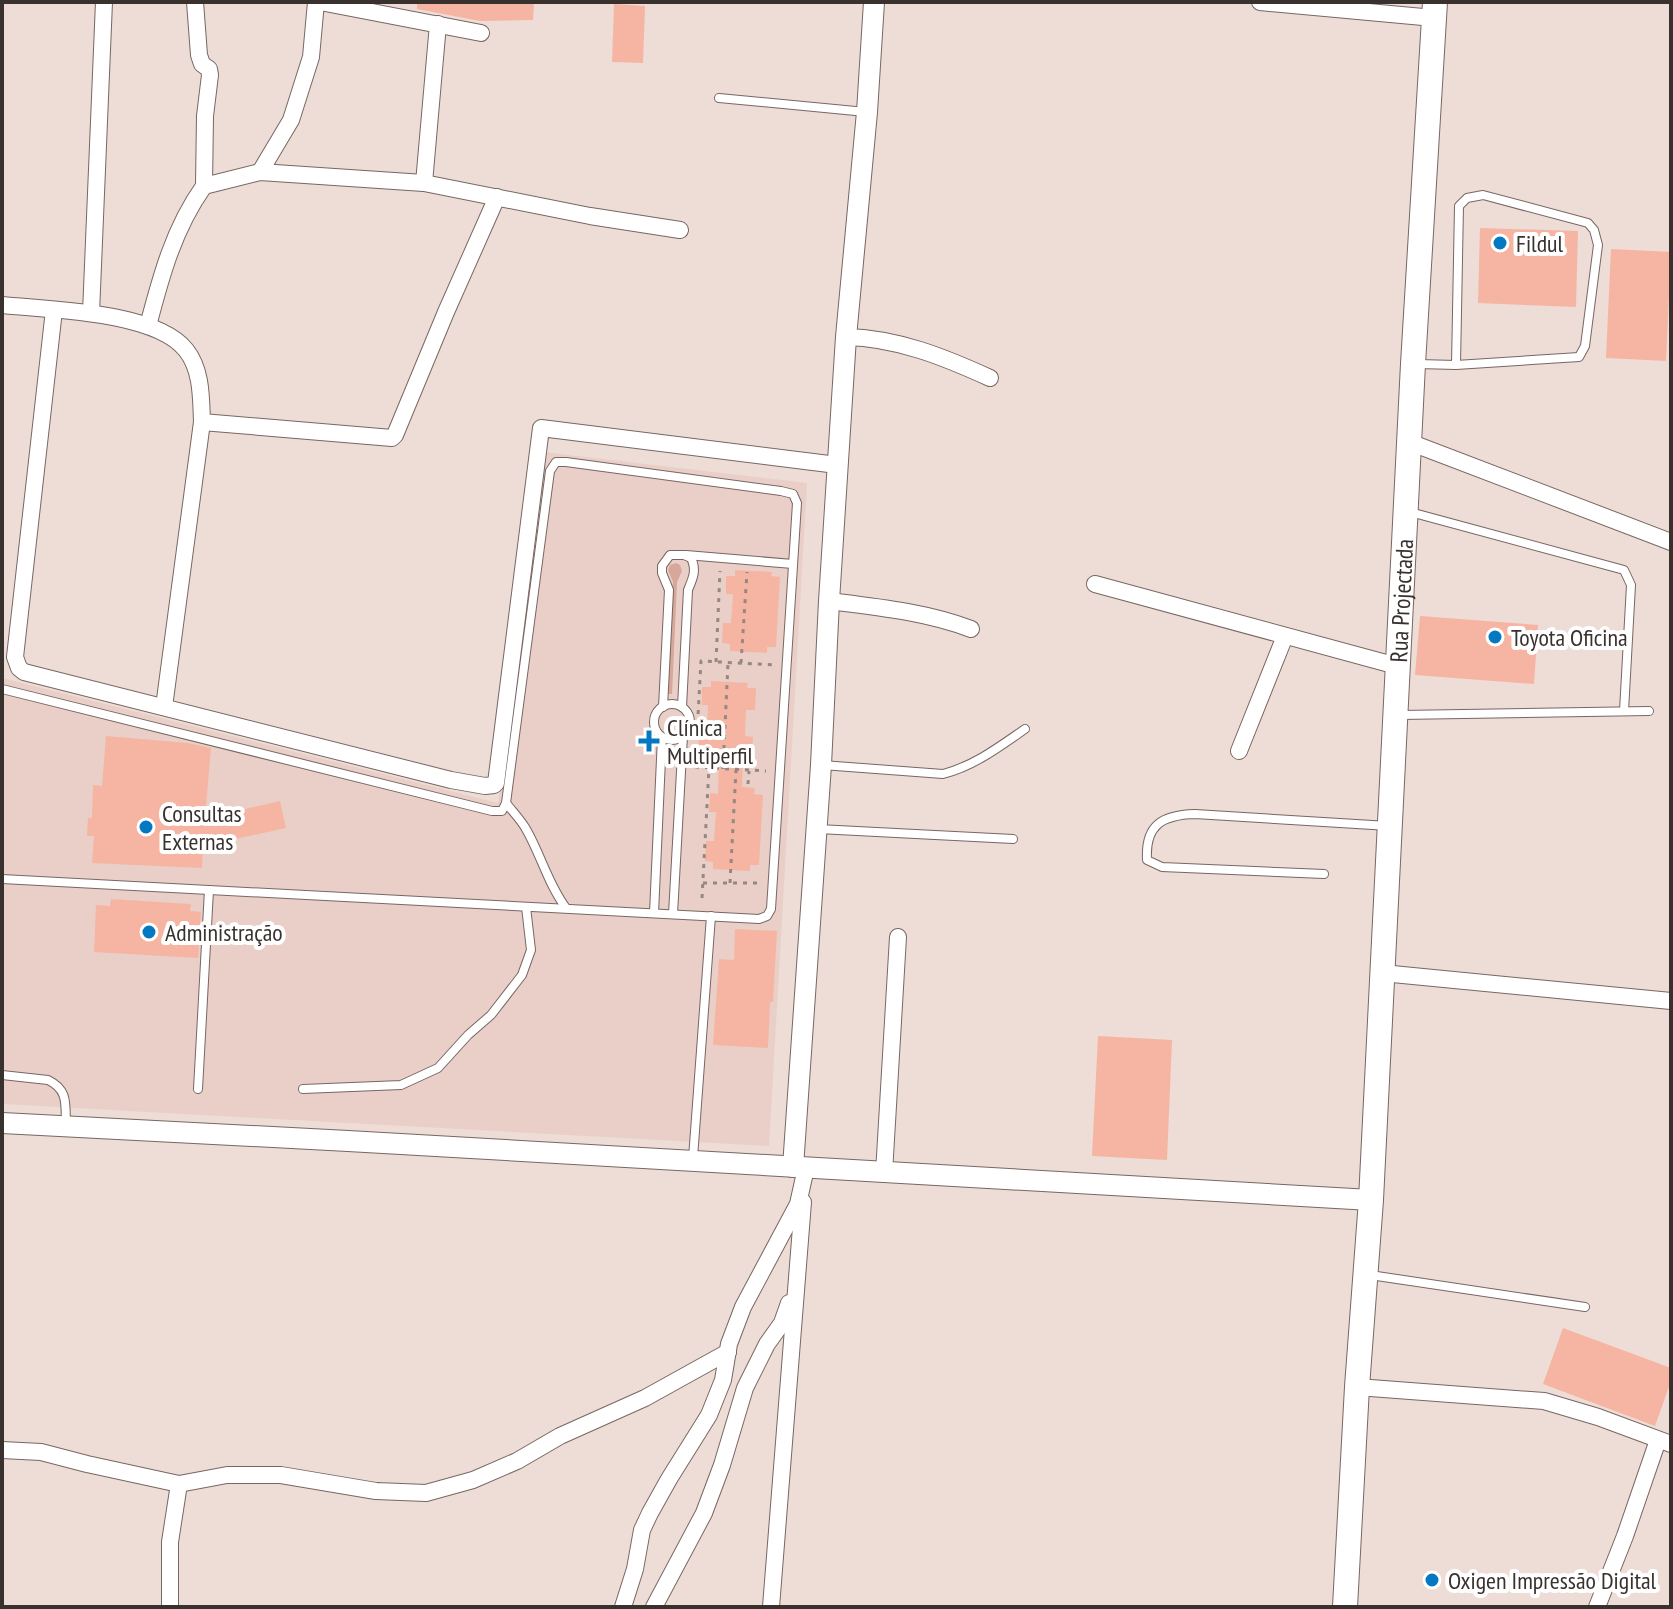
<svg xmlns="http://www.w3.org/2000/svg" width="1673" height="1609" viewBox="0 0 1673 1609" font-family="'PT Sans Narrow',sans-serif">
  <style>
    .built { fill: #e9cfc7 }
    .green { fill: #d7a799 }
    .building { fill: #f5b5a2 }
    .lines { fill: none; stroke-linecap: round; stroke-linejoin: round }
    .service-casing { stroke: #776762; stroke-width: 10 }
    .minor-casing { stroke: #776762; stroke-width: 18 }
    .tertiary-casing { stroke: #776762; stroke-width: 22 }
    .secondary-casing { stroke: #776762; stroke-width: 26 }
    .path { stroke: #958883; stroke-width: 3; stroke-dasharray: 4 6; stroke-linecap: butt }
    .service { stroke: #fff; stroke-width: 8 }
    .minor { stroke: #fff; stroke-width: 16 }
    .tertiary { stroke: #fff; stroke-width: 20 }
    .secondary { stroke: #fff; stroke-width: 24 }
    .poi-dot { fill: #0578c2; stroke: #fff; stroke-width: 3 }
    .labels { text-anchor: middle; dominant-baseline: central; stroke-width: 8; stroke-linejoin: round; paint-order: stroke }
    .poi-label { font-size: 24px; fill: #38312e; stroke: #fff; text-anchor: start }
    .street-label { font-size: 24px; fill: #38312e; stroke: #fff }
  </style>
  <rect width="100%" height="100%" fill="#eedcd6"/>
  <!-- built -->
  <polygon class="built" points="543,452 807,483 769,1146 2,1104 2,678 498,803"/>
  <!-- green -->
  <polygon class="green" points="676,563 680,565 682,571 677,582 672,694 668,694 673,582 668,570 670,565"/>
  <!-- building -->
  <g class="building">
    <polygon points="417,2 534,2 533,20 480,21 417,9"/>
    <polygon points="614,4 645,6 643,63 612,62"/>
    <polygon points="1480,228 1578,231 1576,307 1478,303"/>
    <polygon points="1611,249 1671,252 1666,361 1606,358"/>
    <polygon points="735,570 772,572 771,576 780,577 776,647 767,647 767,653 730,651 730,644 722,643 723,623 731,623 733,594 726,594 726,576 735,576"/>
    <polygon points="1420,616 1538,625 1534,684 1415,675"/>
    <polygon points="711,681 748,683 747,688 756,688 755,710 746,710 745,736 753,737 752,758 743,758 742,787 755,788 754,794 763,795 759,865 750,865 750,871 713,869 713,862 705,861 706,841 714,841 716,812 709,812 710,793 718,794 719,763 706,762 706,755 698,755 699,734 707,735 708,705 702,705 702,687 711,687"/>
    <polygon points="106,736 188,743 211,748 205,818 280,801 286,828 203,846 202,868 92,863 94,836 87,836 88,818 92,818 93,785 102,786"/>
    <polygon points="111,899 191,904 190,911 201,912 198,958 94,952 96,905 110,906"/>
    <polygon points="735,929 777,931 773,1002 770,1002 768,1048 713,1045 719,959 734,960"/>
    <polygon points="1098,1036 1172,1040 1167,1160 1092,1156"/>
    <polygon points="1563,1328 1671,1368 1671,1381 1655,1426 1543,1384"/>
  </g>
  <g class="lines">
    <defs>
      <g id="service">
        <polyline points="719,98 866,112"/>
        <polyline points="1418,364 1456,365 1579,357 1585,346 1598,245 1594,230 1588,223 1483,195 1467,198 1459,206 1456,365"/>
        <polyline points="1410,512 1624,570 1631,585 1624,711"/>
        <polyline points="686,555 793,564"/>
        <polyline points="2,689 492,811 502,811 506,803 550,471 556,462 566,462 781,491 793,494 797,503 771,909 767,916 759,919 2,879"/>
        <circle cx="672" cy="722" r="18"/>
        <path d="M663 707 669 590 662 573V566L670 555H684L691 558C697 570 693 578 688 590L682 707"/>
        <polyline points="1400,715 1649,711"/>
        <path d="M822 765 943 774C974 766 999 747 1025 729"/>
        <path d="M506 803C513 812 521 820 526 829 541 855 548 884 566 908"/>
        <polyline points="818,829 1013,839"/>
        <path d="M1324 874 1162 867 1147 860C1145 825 1162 815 1195 814L1389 826"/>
        <polyline points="654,913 662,737"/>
        <polyline points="673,914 683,736"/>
        <path d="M2 1075 48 1080C69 1090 65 1105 66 1125"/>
        <polyline points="198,1089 209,890"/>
        <polyline points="303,1089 401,1085 438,1068 468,1035 491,1015 522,975 531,950 526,907"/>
        <polyline points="693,1158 711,916"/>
        <polyline points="1370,1275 1585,1307"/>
      </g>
      <g id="minor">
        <polyline points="195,2 199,55 202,64 209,69 210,75 205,116 204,186"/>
        <polyline points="320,2 481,33"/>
        <polyline points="1260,2 1434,18"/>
        <polyline points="260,172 291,120 311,57 316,2"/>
        <polyline points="424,183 438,24"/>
        <path d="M2 305C49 310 155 311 186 350 202 370 201 398 202 422L164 707"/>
        <polyline points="54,310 15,657 19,668 24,672 451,780 485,786 494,785 496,783 541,428 837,465"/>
        <polyline points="91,313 104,2"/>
        <path d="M148 326C161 276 174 228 204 186L260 172 424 183 590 216 680 230"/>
        <path d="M846 337C897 338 944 357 990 378"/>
        <polyline points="202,422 392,438 395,435 446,312 497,197"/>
        <polyline points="1409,442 1671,542"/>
        <polyline points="1095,584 1397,666"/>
        <path d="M829 601C877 607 926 612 971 629"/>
        <polyline points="1239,751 1285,636"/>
        <polyline points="1382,973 1671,1001"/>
        <polyline points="884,1173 898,937"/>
        <polyline points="1357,1387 1544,1401 1598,1417 1671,1444"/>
        <polyline points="2,1450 41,1452 87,1464 179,1484 227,1475 281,1475 376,1491 426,1493 473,1480 517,1461 560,1436 645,1398 728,1352"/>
        <polyline points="170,1607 170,1542 179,1484"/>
        <polyline points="623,1607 635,1569 642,1530 650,1513 669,1479 709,1415 723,1380 729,1344 743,1307 798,1204 806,1168"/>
        <polyline points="654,1607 704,1513 722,1465 745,1388 767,1344 782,1323 789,1303"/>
        <polyline points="771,1607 803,1202"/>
        <polyline points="1597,1607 1625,1536 1658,1440"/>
      </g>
      <g id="tertiary">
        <polyline points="2,1123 348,1141 1371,1200"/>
        <polyline points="793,1167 821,765 829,601 846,337 867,112 874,2"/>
      </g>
      <g id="secondary">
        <path id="s1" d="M1345 1607 1357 1387 1371 1200 1413 364 1435 2"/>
      </g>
    </defs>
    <!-- service casing -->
    <use href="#service" class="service-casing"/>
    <!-- minor casing -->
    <use href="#minor" class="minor-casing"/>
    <!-- tertiary casing -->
    <use href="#tertiary" class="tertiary-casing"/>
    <!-- secondary casing -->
    <use href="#secondary" class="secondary-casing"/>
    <!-- path -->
    <g class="path">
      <polyline points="716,662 720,571"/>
      <polyline points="741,663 747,572"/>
      <polyline points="697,734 701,661 776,665"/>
      <polyline points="696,766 696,767 766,771"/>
      <polyline points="723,769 728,663"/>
      <polyline points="748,784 749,771"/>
      <polyline points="703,883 760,883"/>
      <polyline points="730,883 736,770"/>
      <polyline points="702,898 709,768"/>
    </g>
    <!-- service -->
    <use href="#service" class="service"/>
    <!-- minor -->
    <use href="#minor" class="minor"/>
    <!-- tertiary -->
    <use href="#tertiary" class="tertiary"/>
    <!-- secondary -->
    <use href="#secondary" class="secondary"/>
  </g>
  <!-- markers -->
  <g class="poi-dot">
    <circle cx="1500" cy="243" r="8"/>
    <circle cx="1495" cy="637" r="8"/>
    <path d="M645 729h8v8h8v8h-8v8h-8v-8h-8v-8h8z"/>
    <circle cx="146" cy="827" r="8"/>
    <circle cx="149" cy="932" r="8"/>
    <circle cx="1432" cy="1580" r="8"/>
  </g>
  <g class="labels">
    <!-- poi labels -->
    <g class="poi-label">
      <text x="1516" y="243">Fildul</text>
      <text x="1511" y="637">Toyota Oficina</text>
      <text x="667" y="727">Clínica<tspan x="667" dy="28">Multiperfil</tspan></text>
      <text x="162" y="813">Consultas<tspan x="162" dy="28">Externas</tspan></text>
      <text x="165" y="932">Administração</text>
      <text x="1448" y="1580">Oxigen Impressão Digital</text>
    </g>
    <!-- street labels -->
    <g class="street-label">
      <text stroke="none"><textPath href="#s1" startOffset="1008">Rua Projectada</textPath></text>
    </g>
  </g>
  <!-- border -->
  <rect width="1673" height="1609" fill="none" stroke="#38312e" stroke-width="8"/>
</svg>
